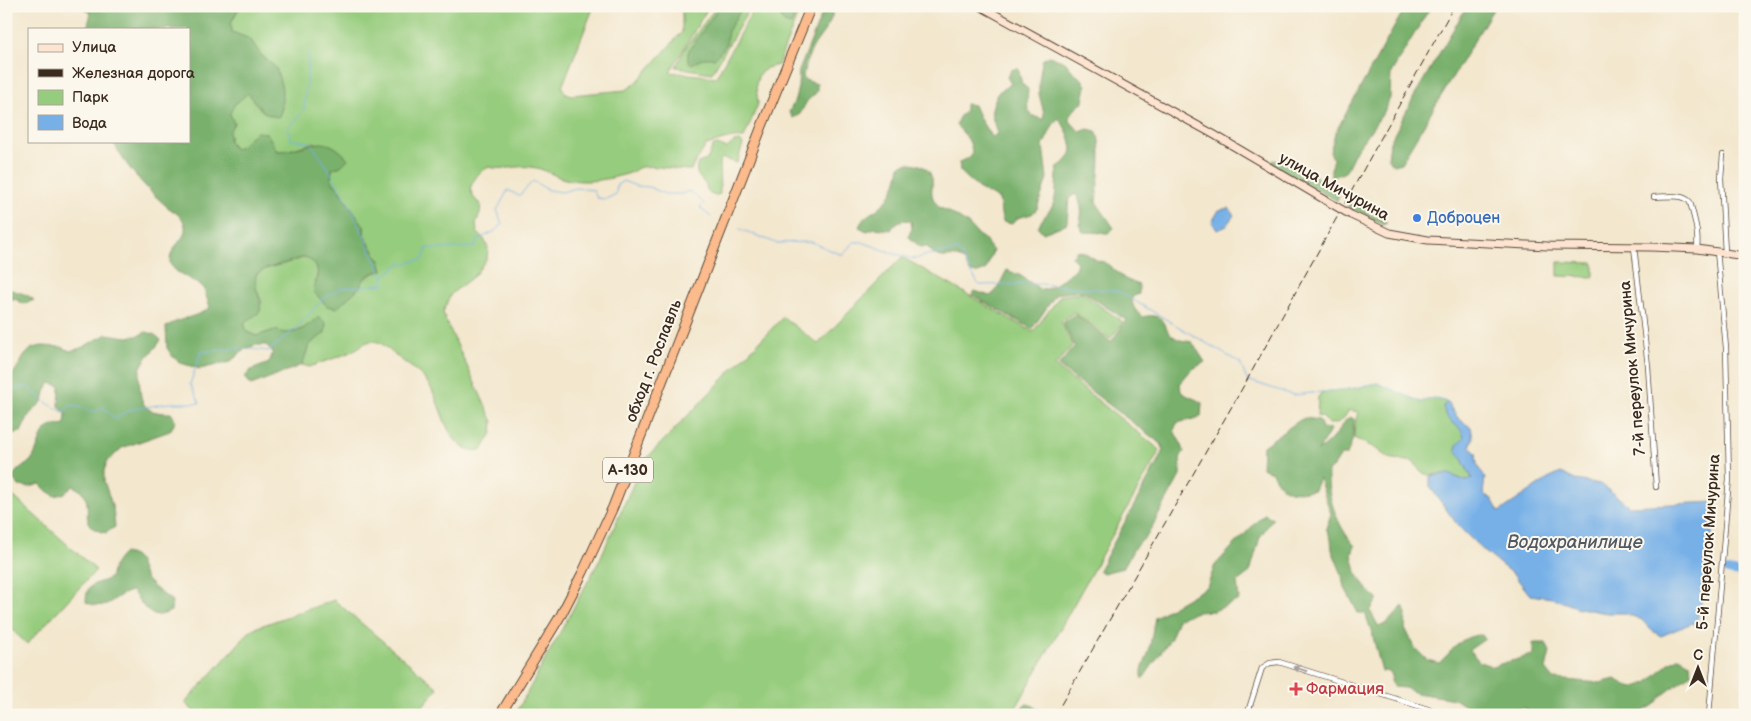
<svg xmlns="http://www.w3.org/2000/svg" width="1751" height="721" viewBox="0 0 1751 721" font-family="'Balsamiq Sans',sans-serif">
  <style>
    .green { fill: #96cc7d; stroke: #687b4e }
    .forest { fill: #78b06c; stroke: #5a6d45 }
    .water { fill: #77b0e7; stroke: #596d82 }
    .lines { fill: none; stroke-linecap: round; stroke-linejoin: round }
    .stream { stroke: #77b0e7; stroke-width: 1 }
    .river { stroke: #77b0e7; stroke-width: 8 }
    .street-casing { stroke: #574638; stroke-width: 6 }
    .secondary-casing { stroke: #574638; stroke-width: 9 }
    .highway-casing { stroke: #574638; stroke-width: 11 }
    .street { stroke: #fff; stroke-width: 4.5 }
    .secondary { stroke: #fde4d1; stroke-width: 7 }
    .highway { stroke: #fbbb8c; stroke-width: 9 }
    .rail { stroke: #3b2a1e; stroke-width: 1; stroke-dasharray: 8 4; stroke-linecap: butt }
    .secondary-bridge-casing { stroke: #574638; stroke-width: 9; stroke-linecap: butt }
    .secondary-bridge { stroke: #fde4d1; stroke-width: 7 }
    .oneway { fill: #a79f9a }
    .shop-dot { fill: #3f7fe0; stroke: #fbf7ec; stroke-width: 2 }
    .health-dot { fill: #e0444e; stroke: #fbf7ec; stroke-width: 2 }
    .labels { text-anchor: middle; dominant-baseline: central; stroke-width: 4; stroke-linejoin: round; paint-order: stroke }
    .shield { fill: #fbf7ec; stroke: #75685c; stroke-width: 1 }
    .shield-label { font-size: 15px; font-weight: bold; fill: #3b2a1e }
    .street-label { font-size: 16px; fill: #3b2a1e; stroke: #fbf7ec }
    .shop-label { font-size: 16px; fill: #366cbe; stroke: #fbf7ec; text-anchor: start }
    .health-label { font-size: 16px; fill: #be3a42; stroke: #fbf7ec; text-anchor: start }
    .water-label { font-size: 18px; font-style: italic; fill: #505964; stroke: #fbf7ec }
  </style>
  <rect width="100%" height="100%" fill="#fbf7ec"/>
  <filter id="ink" filterUnits="userSpaceOnUse"><feTurbulence type="fractalNoise" baseFrequency=".02" numOctaves="2"/><feDisplacementMap in="SourceGraphic" scale="10" xChannelSelector="R" yChannelSelector="G"/><feConvolveMatrix kernelMatrix="1 2 1 2 8 2 1 2 1" color-interpolation-filters="sRGB"/></filter>
  <filter id="wash" filterUnits="userSpaceOnUse"><feTurbulence type="fractalNoise" baseFrequency=".0096" numOctaves="4" result="noise"/><feDisplacementMap in="SourceGraphic" scale="20" xChannelSelector="R" yChannelSelector="G"/><feGaussianBlur stdDeviation="1.12" result="paint"/><feColorMatrix in="noise" values="0 0 0 0 0 0 0 0 0 0 0 0 0 0 0 0 0 1.4 0 .05"/><feComposite in="paint" operator="in"/></filter>
  <g filter="url(#wash)">
    <rect width="100%" height="100%" fill="#f3e7ce"/>
    <!-- green -->
    <g class="green">
      <path d="M240 6H594L562 87 565 93 571 95 626 90 635 84 682 32V13L679 6H709L670 72 716 77 755 6H784L791 25 799 6H801L778 65 767 68 759 74 756 84 758 104 744 138C731 136 719 142 706 145 702 154 695 160 691 170 674 170 658 165 641 167 636 168 632 173 627 174 609 179 590 183 571 180 557 179 545 168 531 167 516 165 504 171 489 167 479 172 474 178 470 189L474 198 481 205 480 214 476 223 477 232 484 239 488 248 487 258 475 275 451 294 443 312 446 321 493 422 492 433 482 450C446 456 444 407 429 385 422 373 406 364 395 355 389 350 381 341 373 341 366 341 361 346 356 349 342 357 324 361 309 367L302 365 309 345 325 332 304 328 295 332 284 333 275 330 256 336 247 332 244 323 262 302C257 292 254 285 256 274 271 265 289 264 305 257L314 262 318 272 315 282 360 287C365 276 371 274 383 270L380 261 364 235V226L331 179 332 169 341 166 315 142 286 151H277L267 133 249 137 244 145 235 149 229 142V132L234 123 229 114 234 105 248 92 260 109 276 68 261 55 250 39 232 33 231 23Z"/>
      <polygon points="717,6 751,6 712,73 676,67 686,47"/>
      <path d="M740 141 743 144 737 163 722 158 719 162 720 194C712 197 707 194 706 185 700 177 694 175 698 163L707 160 713 146 718 145 722 147 727 148 734 142Z"/>
      <polygon points="902,257 1033,332 1060,296 1082,293 1123,322 1110,339 1074,312 1061,322 1073,345 1055,366 1160,450 1012,715 515,715 599,561 643,462 783,317 818,344"/>
      <polygon points="1558,262 1594,263 1594,277 1558,276"/>
      <path d="M1377 383 1421 402 1433 398 1448 402 1443 406 1464 434V438L1457 445 1456 450C1463 459 1466 468 1472 478L1466 481C1461 479 1455 476 1450 475 1431 470 1428 484 1414 462L1388 458 1375 448 1354 438 1355 424 1358 412 1349 410C1343 420 1340 424 1328 424L1323 417 1317 416 1318 397 1322 392 1350 389Z"/>
      <polygon points="13,496 96,570 27,644 6,624 6,500"/>
      <polygon points="334,600 438,688 415,715 198,715 185,703 252,629"/>
    </g>
    <!-- forest -->
    <g class="forest">
      <path d="M79 6H240L231 22 232 32 250 39 261 55 276 68 282 88V108L279 117C261 116 258 105 248 93L234 105 230 114 234 123 229 132V142L235 149C245 145 248 137 257 132L267 133 277 151C306 152 322 128 348 159L341 166 332 169 331 179 364 226V236L380 261 383 270 373 273 364 278 360 287 337 308 327 306 314 292C316 274 324 268 305 257L265 269 256 274C253 292 263 296 260 312L244 323 247 332 256 336 275 330 284 333 295 332 304 328 319 317 326 323 325 333 309 345 302 365 251 385 245 377 251 370 269 363 273 352 266 345H256L245 349 230 362 200 369 181 363 173 357 167 348 166 327C180 317 198 318 210 307L203 287 176 271 170 264C170 260 170 256 172 252 176 243 187 237 185 226 184 215 171 211 164 204 144 186 124 165 113 141H189V29H87L91 13Z"/>
      <path d="M720 6H743L728 31 726 45 715 58H705L691 64C687 59 687 56 689 50Z"/>
      <polygon points="784,6 799,6 791,25 784,23 781,18"/>
      <path d="M825 6H833C834 24 820 34 812 49 808 57 804 68 803 77L805 80 817 84V92L807 101 800 114 793 118 789 112 795 100 798 87 799 71Z"/>
      <polygon points="1406,6 1431,6 1391,73 1390,98 1384,112 1356,150 1345,172 1331,178 1331,170 1333,159 1330,152 1335,133"/>
      <polygon points="1467,6 1495,6 1401,163 1393,165 1388,158 1390,142 1416,93"/>
      <path d="M1049 56 1065 62 1075 74 1082 79 1086 86 1083 102 1071 113 1070 121 1080 132 1088 129 1096 131C1104 146 1098 185 1096 202L1114 228 1108 233 1083 232 1079 225C1083 213 1082 205 1076 194L1069 198 1067 223 1059 227 1043 233 1038 227C1041 219 1048 214 1052 207 1058 195 1055 179 1058 167 1062 164 1068 160 1070 156 1076 146 1065 125 1058 118L1053 125 1043 146 1047 178 1037 209 1032 214 1017 218 1012 224 1003 222C1000 214 1001 207 999 199L978 188 960 171 959 162 967 159 972 154C972 141 965 135 956 125L959 117 965 112V104L974 105 980 119 992 138 997 133C996 125 990 117 992 109 993 103 996 99 997 93L1011 84 1007 77 1011 70 1018 68 1022 84 1028 89C1027 104 1024 117 1044 119 1044 110 1041 103 1039 94 1038 83 1041 71 1042 60Z"/>
      <polygon points="1275,160 1316,176 1324,186 1335,189 1339,195 1337,201 1273,165 1272,161"/>
      <path d="M908 163C918 163 930 167 932 179 933 184 931 190 932 195 933 200 937 204 940 208L948 211 968 224 978 235 984 239 993 251 986 270 978 273 970 272C968 269 966 263 964 261 952 250 940 266 928 247H920L908 236 912 229 911 221C901 219 897 221 891 230L875 228 867 231 859 227C864 214 873 214 882 205 893 194 898 182 900 166Z"/>
      <polygon points="1350,204 1359,204 1367,213 1387,222 1384,225 1366,217 1347,206"/>
      <path d="M1077 250 1084 252 1098 261 1105 262 1125 279 1139 285V294L1132 297C1132 307 1135 310 1142 317 1169 311 1159 329 1176 338 1180 341 1188 341 1192 342L1205 362 1191 370 1180 383 1181 392C1188 397 1195 398 1202 403L1201 417 1177 423 1174 430C1177 438 1182 443 1184 451L1180 458 1181 474 1147 536 1135 547 1123 568 1103 573 1099 570 1164 450 1161 444 1058 366 1075 346 1063 323 1075 314 1111 342 1126 320 1082 291 1056 294 1032 329 972 295 975 291 990 296 996 291 1007 270 1021 276 1041 290C1059 287 1061 277 1074 271L1077 263 1072 257Z"/>
      <polygon points="6,288 27,295 34,300 24,304 15,299 6,299"/>
      <path d="M146 332 154 334 161 340C156 349 147 355 142 365 139 372 139 380 140 388 141 410 151 413 171 413L176 421 170 431 122 448 107 462 104 471V481L113 508 115 527 106 533C75 526 95 511 83 493 81 490 76 488 73 486L65 493 55 496 47 491 40 484 30 487 19 486 12 478C19 465 24 469 32 459 38 450 39 437 46 430 51 425 59 425 65 424L66 414 59 406 60 386 50 383 45 392 43 401 29 415 21 432 10 434 6 433V382L15 371 25 355 32 348 42 346 62 347 70 351 81 348 107 334 127 337 137 336Z"/>
      <path d="M1350 417 1354 419 1353 438 1347 455H1341L1334 466 1328 471C1326 495 1338 528 1355 546L1352 554 1356 572 1368 591 1378 599 1370 611 1379 627 1387 623 1403 606 1406 614 1405 628 1415 648 1427 660 1439 663C1454 650 1460 635 1482 635L1485 639 1469 650 1480 662 1494 667C1501 663 1504 663 1511 661 1518 660 1525 656 1533 655V643H1546L1550 652 1546 669 1554 679 1600 683 1615 679 1632 688 1647 683 1669 663 1679 657 1690 663 1691 674 1663 695 1654 705 1637 715H1534L1528 713 1525 708 1507 711 1493 707 1485 709H1470L1455 699 1416 693 1405 688 1394 687 1391 681 1392 674 1386 671 1382 672 1372 633 1365 613H1358L1345 588 1343 577 1332 550 1331 539 1326 528 1331 514 1319 478 1314 490C1292 494 1282 493 1272 472L1262 468 1263 446 1300 420 1305 418 1319 420 1322 428 1331 429 1318 451C1325 446 1331 440 1337 433 1342 428 1343 421 1350 417Z"/>
      <polygon points="1264,514 1273,518 1260,537 1250,572 1237,582 1239,600 1214,611 1196,612 1178,619 1171,638 1142,680 1142,670 1149,651 1155,617 1207,587 1215,565"/>
      <path d="M124 553C144 556 137 568 148 581 155 589 164 595 172 601L171 611C150 623 144 606 132 591 112 595 109 613 86 602 86 582 95 585 110 578 113 567 115 561 124 553Z"/>
      <polygon points="1027,704 1034,706 1040,712 1040,715 1017,715 1021,708"/>
      <polygon points="446,708 456,708 457,715 424,715 429,710 438,713"/>
    </g>
    <!-- water -->
    <g class="water">
      <polygon points="1229,208 1234,215 1225,227 1217,230 1212,222 1219,210"/>
      <path d="M1448 402C1453 413 1459 421 1471 427L1473 438 1470 447 1476 453 1477 464 1485 477 1483 494 1492 499 1499 512 1548 479 1561 473 1575 480 1601 484 1629 506 1715 502 1709 568 1696 625 1692 623 1661 636 1651 630 1642 620 1625 613H1607L1579 608 1552 598 1530 595 1515 576 1485 552 1459 527 1430 487V476L1449 474 1466 481 1472 478C1466 468 1463 459 1456 450L1457 445 1464 438C1460 421 1447 427 1443 406Z"/>
    </g>
    <g class="lines">
      <!-- stream -->
      <g class="stream">
        <polyline points="309,54 304,110 287,129 292,140 310,142 328,168 349,204 383,276"/>
        <polyline points="740,229 776,243 811,242 840,254 844,254 853,242 862,242 895,254 915,259 927,255 958,250 979,285 1041,284 1118,291 1240,363 1247,380 1293,395 1350,389 1377,383 1421,402 1433,398 1448,402"/>
        <path d="M6 392 27 386 47 403 63 412 72 405 95 412 103 407 115 419 130 410 168 403H200L190 384 201 352 242 348 269 351 295 329 323 299 341 288 384 284 383 277 399 264C408 264 414 260 423 260L427 248 437 249 475 247 477 240 495 231 502 224 497 210 508 190 519 196 533 181 548 190 562 192 576 188 593 190 597 198 606 199 616 194 617 185 623 181 636 186 649 187 665 194H681L689 191 704 203 700 208 711 217"/>
      </g>
      <!-- river -->
      <g class="river">
        <polyline points="1709,568 1712,568"/>
        <polyline points="1728,571 1745,574"/>
      </g>
    </g>
  </g>
  <g filter="url(#ink)">
    <g class="lines">
      <defs>
        <g id="street">
          <polyline points="1723,155 1721,178 1725,253"/>
          <path d="M1654 197C1665 197 1683 193 1690 202 1694 217 1699 233 1697 249"/>
          <polyline points="1634,247 1648,366 1656,487"/>
          <polyline points="1247,715 1262,668 1270,663 1279,662 1447,715"/>
          <polyline points="1709,715 1729,479 1726,348 1717,251"/>
        </g>
        <g id="secondary">
          <polyline points="980,6 1213,134 1332,204"/>
          <polyline points="1351,215 1389,233 1428,240 1548,246 1651,247 1697,249 1745,256"/>
        </g>
        <polyline id="highway" points="500,715 561,615 583,572 613,507 762,126 811,6"/>
      </defs>
      <!-- street casing -->
      <use href="#street" class="street-casing"/>
      <!-- secondary casing -->
      <use href="#secondary" class="secondary-casing"/>
      <!-- highway casing -->
      <use href="#highway" class="highway-casing"/>
      <!-- street -->
      <use href="#street" class="street"/>
      <!-- secondary -->
      <use href="#secondary" class="secondary"/>
      <!-- highway -->
      <use href="#highway" class="highway"/>
      <!-- rail -->
      <polyline class="rail" points="1055,715 1247,380 1454,6"/>
      <defs>
        <polyline id="secondary-bridge" points="1332,204 1351,215"/>
      </defs>
      <!-- secondary-bridge casing -->
      <use href="#secondary-bridge" class="secondary-bridge-casing"/>
      <!-- secondary-bridge -->
      <use href="#secondary-bridge" class="secondary-bridge"/>
    </g>
    <!-- one-way arrows -->
    <defs><path id="oneway-solid" d="M-6-.8H1V-3.2L6.5 0L1 3.2V.8H-6Z" transform="scale(1.25)"/></defs>
    <use class="oneway" href="#oneway-solid" transform="translate(1300 669) rotate(-162)"/>
  </g>
  <!-- markers -->
  <circle class="shop-dot" cx="1417" cy="218" r="5"/>
  <path class="health-dot" d="M1293.5 681.5h5v5h5v5h-5v5h-5v-5h-5v-5h5z"/>
  <g class="labels">
    <!-- shield labels -->
    <rect class="shield" x="603" y="457.5" width="50" height="25" rx="4"/>
    <g class="shield-label">
      <text x="628" y="470">А-130</text>
    </g>
    <!-- street labels -->
    <g class="street-label">
      <text transform="translate(1334 187) rotate(29)">улица Мичурина</text>
      <text transform="translate(654 361) rotate(-69)">обход г. Рославль</text>
      <text transform="translate(1633 368) rotate(-95)">7-й переулок Мичурина</text>
      <text transform="translate(1709 542) rotate(-86)">5-й переулок Мичурина</text>
    </g>
    <!-- shop labels -->
    <g class="shop-label">
      <text x="1427" y="218">Доброцен</text>
    </g>
    <!-- health labels -->
    <g class="health-label">
      <text x="1306" y="689">Фармация</text>
    </g>
    <!-- water labels -->
    <g class="water-label">
      <text x="1575" y="542">Водохранилище</text>
    </g>
  </g>
  <!-- margin -->
  <rect width="1751" height="721" fill="none" stroke="#fbf7ec" stroke-width="25"/>
  <!-- legend -->
  <rect x="28" y="28" width="162" height="115" fill="#fbf7ec" stroke="#aea59a"/>
  <rect x="38" y="44" width="25" height="8" fill="#fde4d1" stroke="#aea59a"/>
  <text x="72" y="52" font-size="15" fill="#3b2a1e">Улица</text>
  <rect x="38" y="69" width="25" height="8" fill="#3b2a1e" stroke="#aea59a"/>
  <text x="72" y="78" font-size="15" fill="#3b2a1e">Железная дорога</text>
  <rect x="38" y="90" width="25" height="15" fill="#96cc7d" stroke="#aea59a"/>
  <text x="72" y="102" font-size="15" fill="#3b2a1e">Парк</text>
  <rect x="38" y="115" width="25" height="15" fill="#77b0e7" stroke="#aea59a"/>
  <text x="72" y="128" font-size="15" fill="#3b2a1e">Вода</text>
  <!-- north arrow -->
  <g transform="translate(1698 668)" stroke="#fbf7ec" stroke-width="4" paint-order="stroke">
  <path d="M0-4L9 19L0 12L-9 19Z" fill="#3b2a1e"/>
  <text y="-8" font-size="14" font-weight="bold" text-anchor="middle" fill="#3b2a1e">С</text>
  </g>
</svg>
